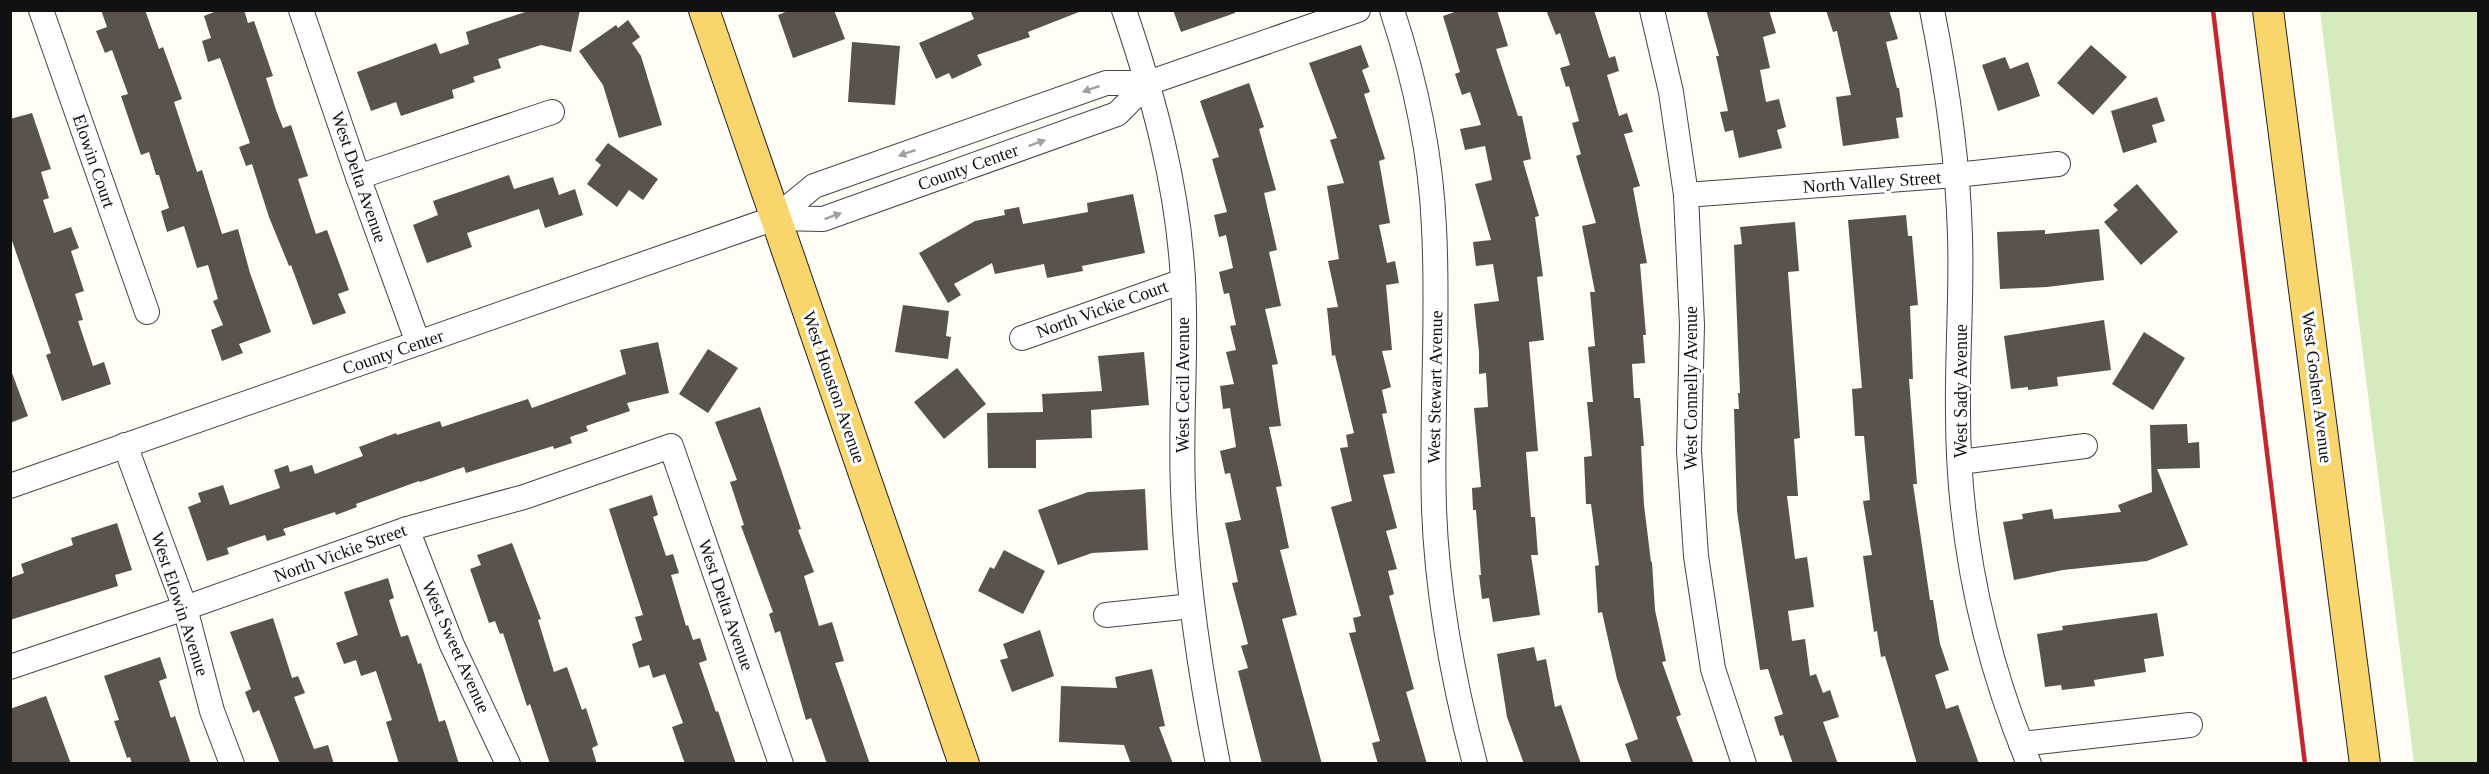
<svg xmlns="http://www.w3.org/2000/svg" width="2489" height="774" viewBox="0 0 2489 774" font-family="'Times New Roman',serif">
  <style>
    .green { fill: #d5ebbd }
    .building { fill: #5a524d }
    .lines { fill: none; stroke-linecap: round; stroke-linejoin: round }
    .minor-casing { stroke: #444; stroke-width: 26 }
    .major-casing { stroke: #222; stroke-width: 32 }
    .minor { stroke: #fff; stroke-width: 24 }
    .major { stroke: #f9d66b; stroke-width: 30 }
    .rail { stroke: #c4262e; stroke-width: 4.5 }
    .oneway { fill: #a0a0a0 }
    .labels { text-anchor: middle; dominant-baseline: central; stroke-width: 6; stroke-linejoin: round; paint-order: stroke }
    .street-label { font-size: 18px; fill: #111; stroke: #fff }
  </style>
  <rect width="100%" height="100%" fill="#fffdf5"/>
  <!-- green -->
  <polygon class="green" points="2320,11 2478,11 2478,763 2414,763"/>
  <!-- building -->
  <g class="building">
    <polygon points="101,10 145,10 159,49 163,47 182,99 174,102 197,172 202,170 222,234 238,229 250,273 271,332 239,344 243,353 222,361 211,330 223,325 213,301 218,299 208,265 197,268 184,226 167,232 161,211 169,208 159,175 156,175 149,152 141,155 121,96 128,94 112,50 105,53 96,31 107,27"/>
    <polygon points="219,10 244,10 248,23 254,21 273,76 266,78 276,110 283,128 291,125 308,176 298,179 311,219 316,234 327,230 349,290 338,294 346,313 313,325 291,265 289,266 269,217 252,164 246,166 239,147 250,143 220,58 208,62 202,41 211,38 204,16"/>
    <polygon points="531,10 580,10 571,52 541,45 498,59 501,68 473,77 475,82 452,90 454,98 401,116 396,102 371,111 357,72 436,43 440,54 469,44 466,32"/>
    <polygon points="790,10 834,10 845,39 793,58 778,15"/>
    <polygon points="970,10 1079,10 1079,12 1028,32 1030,37 977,55 982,65 952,79 949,73 936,79 919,43 974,19"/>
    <polygon points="1173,10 1235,10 1235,13 1181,32"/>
    <polygon points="1460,10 1497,10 1508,46 1496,49 1518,116 1522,116 1531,159 1523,161 1539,216 1535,217 1543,276 1537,277 1544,340 1529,342 1538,451 1526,452 1531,517 1535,517 1538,555 1531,555 1540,615 1493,622 1489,598 1482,599 1479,575 1481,575 1476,510 1473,510 1472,488 1481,487 1474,408 1488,407 1486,373 1479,374 1479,352 1474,304 1499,301 1493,264 1476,266 1473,242 1491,240 1475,184 1492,180 1485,146 1465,150 1460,129 1481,125 1470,92 1462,95 1455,74 1460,72 1443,16"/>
    <polygon points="1546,10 1594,10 1609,58 1615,56 1619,71 1607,75 1619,116 1627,113 1633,132 1624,134 1640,186 1633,188 1647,263 1640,264 1646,335 1643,335 1645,363 1632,364 1634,398 1640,398 1644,446 1641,446 1644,505 1651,562 1652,562 1655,610 1666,661 1662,662 1681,715 1676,717 1694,764 1632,764 1625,744 1638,739 1617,679 1602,612 1598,613 1595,566 1599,565 1591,504 1586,504 1584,457 1592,456 1587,402 1593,402 1588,347 1595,346 1590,292 1595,292 1582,226 1596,223 1576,156 1581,154 1572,123 1579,121 1569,86 1566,87 1560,68 1570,65 1560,33 1556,35"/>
    <polygon points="1706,10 1769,10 1776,33 1763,37 1770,68 1760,70 1766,102 1779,99 1786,127 1777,130 1782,148 1739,158 1733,130 1725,132 1720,112 1728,111 1716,56 1719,56"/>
    <polygon points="1826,10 1889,10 1898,39 1886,42 1897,88 1899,88 1903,117 1896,118 1899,138 1843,146 1836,97 1851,95 1837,31 1833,32"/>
    <polygon points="628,20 640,37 632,43 641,56 662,125 619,138 603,85 579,51 616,25 618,28"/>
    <polygon points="852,42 900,46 895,105 848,102"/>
    <polygon points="1361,45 1369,67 1362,70 1370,92 1364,94 1385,159 1379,161 1390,223 1379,225 1387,263 1395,261 1399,283 1386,285 1392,350 1382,351 1391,387 1382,390 1387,413 1382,414 1395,473 1383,475 1397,528 1386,531 1397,569 1388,571 1394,594 1389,596 1414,689 1406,692 1427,764 1378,764 1372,743 1380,741 1349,633 1356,632 1353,618 1361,616 1331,507 1352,501 1340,448 1348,447 1346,435 1354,433 1335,355 1332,356 1327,308 1338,307 1328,261 1339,259 1327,186 1344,183 1330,140 1337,138 1309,63"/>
    <polygon points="2091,45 2127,77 2093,115 2057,83"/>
    <polygon points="2005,57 2010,69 2028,62 2040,96 1998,111 1982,65"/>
    <polygon points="1249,83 1264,127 1259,129 1276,190 1264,193 1277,250 1269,252 1281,306 1265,309 1278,364 1272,365 1281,426 1269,427 1282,486 1276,487 1289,548 1280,550 1297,615 1282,619 1322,764 1262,764 1238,671 1248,668 1241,646 1248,644 1232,583 1238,582 1225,523 1241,520 1230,473 1225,474 1220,451 1236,447 1230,408 1223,409 1220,386 1234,384 1226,352 1236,350 1230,326 1236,325 1229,293 1224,294 1219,272 1233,268 1226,235 1219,237 1214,215 1227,212 1212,159 1219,157 1200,101"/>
    <polygon points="2157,97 2165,121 2152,125 2157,142 2123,153 2111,111"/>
    <polygon points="32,113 51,169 41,172 49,198 43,200 54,233 71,227 79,248 71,251 84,291 75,294 83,320 78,321 93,366 104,362 111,384 62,401 46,355 51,353 10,235 10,119"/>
    <polygon points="608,143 658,179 643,200 629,190 617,207 587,184 601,165 595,160"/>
    <polygon points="509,175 514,189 553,177 559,195 575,189 583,215 545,228 539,209 467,233 472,247 427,263 413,225 438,215 433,201"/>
    <polygon points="2137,184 2178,232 2141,265 2104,222 2118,210 2113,205"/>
    <polygon points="1133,194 1145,253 1082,266 1083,271 1047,278 1044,264 995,274 992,263 954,284 961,295 948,303 919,253 975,221 1005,215 1004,210 1019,207 1023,224 1088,212 1087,203"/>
    <polygon points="1906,215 1908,236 1912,236 1918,305 1910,306 1913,379 1909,379 1917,484 1913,484 1930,600 1933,600 1940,644 1949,670 1935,675 1946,709 1958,705 1979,764 1917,764 1885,656 1881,657 1877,631 1874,632 1863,556 1872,555 1863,501 1870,500 1864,436 1855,436 1852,389 1862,388 1848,220"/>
    <polygon points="1795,222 1799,271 1788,272 1800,438 1794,439 1798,496 1787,496 1795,559 1807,557 1814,607 1788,611 1792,641 1805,639 1810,676 1816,674 1823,693 1830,690 1839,717 1823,722 1838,764 1793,764 1783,735 1780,736 1774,717 1783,714 1768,669 1760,670 1737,511 1734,409 1739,409 1738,393 1740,393 1734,245 1742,244 1740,227"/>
    <polygon points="2099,229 2104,280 2047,287 2000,289 1997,232 2045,230 2045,234"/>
    <polygon points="903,305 949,311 946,336 951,337 948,359 895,352"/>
    <polygon points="2104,320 2111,370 2057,377 2058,386 2028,390 2028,387 2011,389 2004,336"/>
    <polygon points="2144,332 2185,358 2153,410 2112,384"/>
    <polygon points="658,342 669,393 627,403 630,411 586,426 588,431 570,437 572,443 554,449 553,446 466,473 464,467 420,482 419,481 356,504 357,507 336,515 335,512 283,529 286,535 267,541 265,535 227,548 229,554 207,561 188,507 201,502 198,493 223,485 230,505 280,488 274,470 288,465 290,472 312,465 315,474 363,456 359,447 396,433 397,435 440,421 442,427 528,399 532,408 626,374 620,350"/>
    <polygon points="708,349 738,368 708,413 679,394"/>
    <polygon points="1144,352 1149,405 1091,410 1092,438 1036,440 1036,468 988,468 987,413 1043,412 1042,394 1102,391 1098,356"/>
    <polygon points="957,368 986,404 944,439 914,402"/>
    <polygon points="10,373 12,373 28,416 10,423"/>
    <polygon points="760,407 801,529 798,530 814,572 804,576 819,626 832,622 844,661 835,663 870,764 827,764 811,718 806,720 780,631 775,633 769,614 773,612 741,526 744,525 730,482 737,480 715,422"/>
    <polygon points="2187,424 2188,443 2199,442 2200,468 2157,469 2188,545 2147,561 2063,570 2014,580 2003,522 2023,519 2022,514 2052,509 2054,519 2121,512 2118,505 2152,492 2150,425"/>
    <polygon points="1145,489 1148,550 1092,553 1058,565 1038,510 1088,492"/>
    <polygon points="652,495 658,515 653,517 666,556 673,554 679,573 671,575 686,626 688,625 693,640 700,638 707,660 699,663 716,712 718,711 736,764 685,764 672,727 683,723 665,674 653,678 649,665 639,668 632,644 642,640 635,617 643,615 609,509"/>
    <polygon points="117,523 132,570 115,575 118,586 10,620 10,578 24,573 21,564 73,545 71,538"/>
    <polygon points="512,543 541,619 538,620 554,672 567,667 582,710 586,708 598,745 592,748 597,764 550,764 530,704 527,706 503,633 500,634 495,621 489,623 470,569 481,565 477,555"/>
    <polygon points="1004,550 1045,571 1023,614 978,591 990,567 994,569"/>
    <polygon points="388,578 394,598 389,600 401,637 408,635 418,664 421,663 439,722 445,720 459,764 399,764 386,722 392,720 376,671 361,676 356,660 344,664 336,643 358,635 344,592"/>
    <polygon points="2157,613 2164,656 2144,659 2146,672 2094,680 2095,686 2062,690 2061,685 2045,687 2037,634 2063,630 2062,626"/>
    <polygon points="273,618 292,678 298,676 305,693 294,697 314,749 328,745 334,764 280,764 259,710 253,713 245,692 251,689 230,632"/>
    <polygon points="1040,630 1054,676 1012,692 1000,660 1008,658 1003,644"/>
    <polygon points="1534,647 1537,661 1546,659 1555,707 1561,705 1581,764 1524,764 1507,717 1497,654"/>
    <polygon points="160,657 167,678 159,681 171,718 175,716 191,764 132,764 130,757 127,758 114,721 119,720 104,676"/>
    <polygon points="1152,669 1165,726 1159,727 1173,764 1131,764 1124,745 1059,742 1061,686 1117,688 1115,677"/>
    <polygon points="46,696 71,764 10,764 10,709"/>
  </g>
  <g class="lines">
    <defs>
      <g id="minor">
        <polyline points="41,10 147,312"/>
        <polyline points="301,10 358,177 418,343"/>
        <path d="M1124 10C1154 98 1178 187 1183 280 1187 350 1180 419 1183 489 1186 581 1200 673 1218 764"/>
        <path d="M1392 10C1415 80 1431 154 1434 228 1439 321 1431 415 1434 509 1437 591 1454 684 1475 764"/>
        <polyline points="1652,10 1671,92 1686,195 1692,325 1689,451 1696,556 1713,669 1744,764"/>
        <path d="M1932 10C1947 85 1958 160 1960 236 1962 295 1957 354 1958 413 1958 533 1983 653 2029 764"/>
        <polyline points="358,177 552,112"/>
        <polyline points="1686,195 1956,175 2058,164"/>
        <polyline points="775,218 823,219 1117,114 1148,83"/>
        <polyline points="1022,338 1183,281"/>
        <polyline points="125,445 185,608 212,711 232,764"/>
        <polyline points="1960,462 2085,446"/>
        <polyline points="10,486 775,218 814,186 1106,83 1148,83 1358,10"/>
        <polyline points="407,529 452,645 508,764"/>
        <polyline points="1106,615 1192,606"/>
        <polyline points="10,667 185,608 407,529 524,497 671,446 781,764"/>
        <polyline points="2021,744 2190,725"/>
      </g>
      <g id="major">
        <polyline points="704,10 964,764"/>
        <polyline points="2268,10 2365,764"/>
      </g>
    </defs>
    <!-- minor casing -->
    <use href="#minor" class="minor-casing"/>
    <!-- major casing -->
    <use href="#major" class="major-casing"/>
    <!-- minor -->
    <use href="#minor" class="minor"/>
    <!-- major -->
    <use href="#major" class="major"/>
    <!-- rail -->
    <polyline class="rail" points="2213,10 2305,764"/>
  </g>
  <!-- one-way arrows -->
  <defs><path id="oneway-solid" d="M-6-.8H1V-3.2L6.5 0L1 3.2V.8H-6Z" transform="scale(1.5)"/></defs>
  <g class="oneway">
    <use href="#oneway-solid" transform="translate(1091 89) rotate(161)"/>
    <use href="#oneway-solid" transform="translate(1037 143) rotate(-20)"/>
    <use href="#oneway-solid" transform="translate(907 153) rotate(161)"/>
    <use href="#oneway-solid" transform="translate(833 216) rotate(-20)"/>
  </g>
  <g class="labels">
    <!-- street labels -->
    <g class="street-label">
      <text transform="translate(94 161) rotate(71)">Elowin Court</text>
      <text transform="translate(968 167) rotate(-20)">County Center</text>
      <text transform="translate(359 177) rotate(71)">West Delta Avenue</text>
      <text transform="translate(1872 182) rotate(-4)">North Valley Street</text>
      <text transform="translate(1102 309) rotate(-20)">North Vickie Court</text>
      <text transform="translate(393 352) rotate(-19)">County Center</text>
      <text transform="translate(1183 385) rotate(-90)">West Cecil Avenue</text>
      <text transform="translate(834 387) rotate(71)">West Houston Avenue</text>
      <text transform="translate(1435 387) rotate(-89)">West Stewart Avenue</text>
      <text transform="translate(2317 387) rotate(83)">West Goshen Avenue</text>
      <text transform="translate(1691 388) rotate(-90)">West Connelly Avenue</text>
      <text transform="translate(1961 391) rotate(-90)">West Sady Avenue</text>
      <text transform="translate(340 553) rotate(-20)">North Vickie Street</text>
      <text transform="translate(180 604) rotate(72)">West Elowin Avenue</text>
      <text transform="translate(726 605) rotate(71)">West Delta Avenue</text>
      <text transform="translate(456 647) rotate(66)">West Sweet Avenue</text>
    </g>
  </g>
  <!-- border -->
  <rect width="2489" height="774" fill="none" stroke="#111111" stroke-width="24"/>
</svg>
